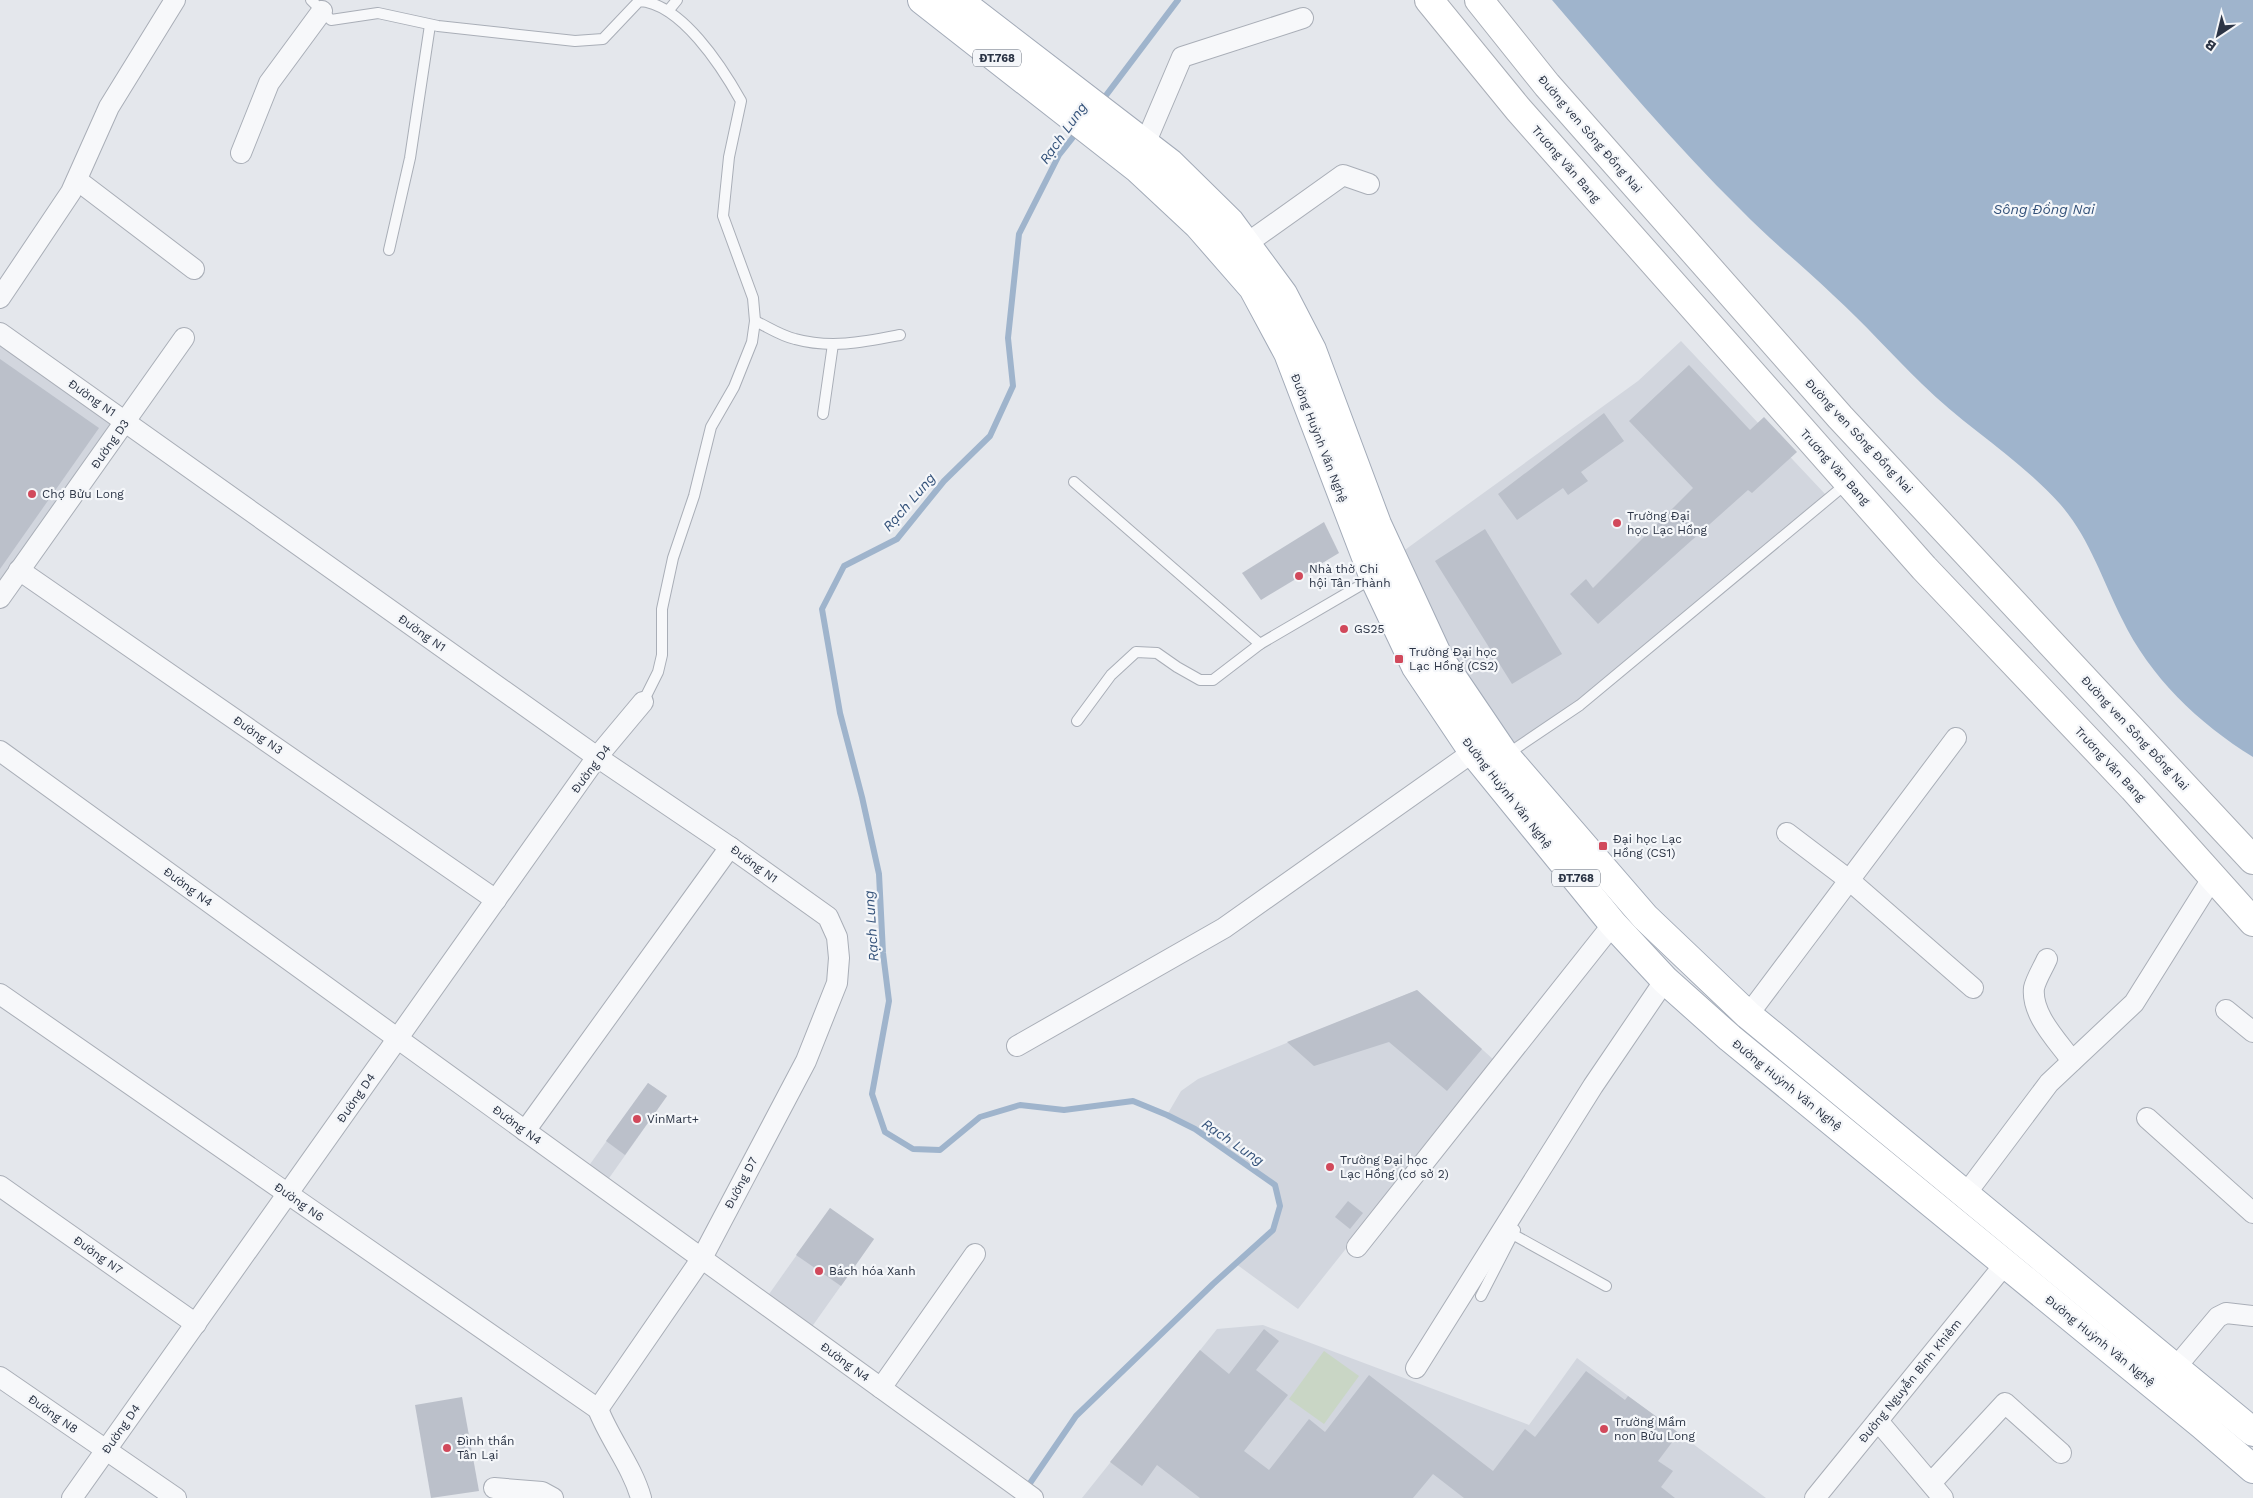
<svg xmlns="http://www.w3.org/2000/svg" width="2253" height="1498" viewBox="0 0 2253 1498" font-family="'Work Sans',sans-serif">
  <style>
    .built { fill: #d2d6de }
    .green { fill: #c9d6c5 }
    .water { fill: #9fb4cc }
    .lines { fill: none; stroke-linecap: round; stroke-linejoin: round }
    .stream { stroke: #9fb4cc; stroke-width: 6 }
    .building { fill: #bbc0ca }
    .service-casing { stroke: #a9aeb7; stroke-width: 12 }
    .minor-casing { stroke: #a9aeb7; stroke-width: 22 }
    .secondary-casing { stroke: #a9aeb7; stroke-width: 30 }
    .primary-casing { stroke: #a3abb8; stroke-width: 30 }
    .service { stroke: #f7f8fa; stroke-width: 10 }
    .minor { stroke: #f7f8fa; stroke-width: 20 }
    .secondary { stroke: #fff; stroke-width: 28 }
    .primary { stroke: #fff; stroke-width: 28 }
    .poi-dot { fill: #d1495b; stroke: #f4f6f9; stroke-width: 2 }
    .labels { text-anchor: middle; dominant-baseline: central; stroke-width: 4.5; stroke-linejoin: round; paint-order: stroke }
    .shield { fill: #f4f6f9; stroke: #676e7b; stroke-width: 1 }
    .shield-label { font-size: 11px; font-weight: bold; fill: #2b3445 }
    .street-label { font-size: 12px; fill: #2b3445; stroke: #f4f6f9 }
    .poi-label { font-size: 12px; fill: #2b3445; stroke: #f4f6f9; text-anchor: start }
    .water-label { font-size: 14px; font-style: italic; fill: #34527a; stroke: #f4f6f9 }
  </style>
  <rect width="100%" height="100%" fill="#e4e7ec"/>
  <!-- built -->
  <g class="built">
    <polygon points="1681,341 1826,495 1577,702 1512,744 1448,650 1402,552 1638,381"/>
    <polygon points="0,342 115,423 0,585"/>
    <polygon points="1417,990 1495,1061 1298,1309 1236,1264 1273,1230 1280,1206 1275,1185 1195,1129 1167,1115 1181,1091 1198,1079"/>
    <polygon points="648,1083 667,1096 607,1181 588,1167"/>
    <polygon points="830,1208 874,1239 811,1328 767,1297"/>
    <polygon points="1263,1325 1529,1425 1577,1358 1766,1498 1082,1498 1217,1329"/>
  </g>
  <!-- green -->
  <polygon class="green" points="1324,1351 1359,1376 1324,1424 1289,1399"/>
  <!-- water -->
  <path class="water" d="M1552 0H2253V757C2198 723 2150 677 2122 619 2102 579 2089 537 2060 504 2019 458 1965 427 1922 384 1892 355 1864 323 1833 295 1803 266 1770 240 1741 210 1674 144 1613 71 1552 0Z"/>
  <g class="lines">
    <!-- stream -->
    <g class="stream">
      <polyline points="1101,102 1178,0"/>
      <polyline points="1026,1489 1076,1416 1213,1284 1273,1230 1280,1206 1275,1185 1195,1129 1167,1115 1133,1101 1064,1110 1020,1105 980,1117 940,1150 913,1149 885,1132 872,1094 889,1001 883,953 879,874 862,797 840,713 822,609 844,566 897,539 944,481 990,436 1013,386 1008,338 1019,234 1059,155 1078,131"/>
    </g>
  </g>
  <!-- building -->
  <g class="building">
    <polygon points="0,359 99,428 0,569"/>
    <polygon points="1689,365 1750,430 1764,417 1797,452 1752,493 1748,490 1598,624 1570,594 1586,579 1593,588 1693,488 1629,421"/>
    <polygon points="1604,413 1624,441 1581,472 1588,481 1568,495 1563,488 1517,520 1498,494"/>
    <polygon points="1324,522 1339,553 1261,600 1242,573"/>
    <polygon points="1485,529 1562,654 1512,684 1435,561"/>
    <polygon points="1417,990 1482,1049 1447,1091 1389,1042 1314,1066 1287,1042"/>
    <polygon points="648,1083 667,1096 625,1155 606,1141"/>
    <polygon points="1348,1201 1363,1213 1350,1229 1335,1217"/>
    <polygon points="830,1208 874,1239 841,1286 796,1255"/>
    <polygon points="1264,1329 1279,1341 1256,1370 1288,1395 1244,1451 1269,1470 1309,1419 1325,1432 1369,1375 1493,1471 1525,1429 1535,1437 1586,1371 1625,1400 1628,1396 1679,1433 1658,1461 1673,1471 1661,1487 1675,1498 1464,1498 1433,1474 1413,1498 1200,1498 1157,1465 1142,1486 1110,1462 1200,1350 1229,1374"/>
    <polygon points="462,1397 479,1491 431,1498 415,1405"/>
  </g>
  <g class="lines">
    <defs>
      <g id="service">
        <path d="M311 0 331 20 378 13 438 26 575 41 603 39 639 1C681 3 722 67 741 101L729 157 723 216 753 298 755 321 752 342 734 387 711 427 694 496 673 558 662 609V655L658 672 643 702"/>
        <polyline points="668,11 677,0"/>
        <polyline points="389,250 410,158 430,25"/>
        <path d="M755 321C768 327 781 336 795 339 831 349 864 342 900 335"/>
        <polyline points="823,414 833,344"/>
        <polyline points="1074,482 1260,644"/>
        <polyline points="1077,721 1111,675 1136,652 1157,653 1177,667 1200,680 1213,680 1260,644 1373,578"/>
        <polyline points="1506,755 1580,705 1840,489"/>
        <polyline points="1514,1235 1606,1286"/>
        <polyline points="1481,1296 1515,1230"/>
      </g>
      <g id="minor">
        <polyline points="1145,144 1182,57 1303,18"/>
        <polyline points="241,153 269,83 322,11"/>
        <polyline points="77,180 194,269"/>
        <polyline points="1246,244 1343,175 1369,184"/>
        <polyline points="0,298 71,192 109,107 175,0"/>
        <polyline points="0,333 597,757 730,847 828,917 837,937 839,958 837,983 806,1061 702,1258 598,1409"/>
        <polyline points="19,570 496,900"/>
        <polyline points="0,598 184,338"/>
        <polyline points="0,751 1033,1498"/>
        <polyline points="1787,833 1849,880 1973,988"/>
        <path d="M2047 959C2043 968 2036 979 2034 988 2031 1015 2058 1041 2072 1061"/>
        <polyline points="0,994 598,1409"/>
        <polyline points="2226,1010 2253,1032"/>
        <polyline points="1748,1015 1956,738"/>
        <polyline points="1017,1046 1224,928 1473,752"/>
        <polyline points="2147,1118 2253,1213"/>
        <polyline points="525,1131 730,847"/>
        <polyline points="0,1186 196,1324"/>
        <polyline points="1965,1195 2049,1083 2134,1003 2213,877"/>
        <polyline points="1357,1247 1613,924"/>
        <polyline points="2176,1367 2218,1317 2226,1313 2253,1316"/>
        <polyline points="1416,1368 1593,1086 1665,980"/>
        <polyline points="0,1377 176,1498"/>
        <polyline points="881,1388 975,1254"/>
        <path d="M598 1409C610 1440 632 1466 641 1498"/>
        <polyline points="1878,1421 1943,1498"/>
        <polyline points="1931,1483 2005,1403 2061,1453"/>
        <polyline points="494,1488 542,1492 553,1498"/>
        <polyline points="72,1498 597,757 643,702"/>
        <polyline points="1815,1498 2005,1264"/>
      </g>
      <g id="secondary">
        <polyline points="1429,0 1518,109 1924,568 2133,788 2253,922"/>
        <polyline points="1479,0 1547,85 1840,417 2253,860"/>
      </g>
      <g id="primary">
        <polyline points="922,0 1138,169 1198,225 1253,288 1288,353 1374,578 1416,667 1473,752 1613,924 1665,980 1730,1038 2202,1425 2253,1469"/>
        <polyline points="958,0 1170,163 1230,222 1283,294 1312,350 1377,524 1438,656 1505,755 1645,917 1748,1015 2253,1432"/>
      </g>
    </defs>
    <!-- service casing -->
    <use href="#service" class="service-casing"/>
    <!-- minor casing -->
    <use href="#minor" class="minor-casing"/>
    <!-- secondary casing -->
    <use href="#secondary" class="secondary-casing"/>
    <!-- primary casing -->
    <use href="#primary" class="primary-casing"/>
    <!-- service -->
    <use href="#service" class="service"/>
    <!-- minor -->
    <use href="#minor" class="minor"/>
    <!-- secondary -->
    <use href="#secondary" class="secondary"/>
    <!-- primary -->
    <use href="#primary" class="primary"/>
  </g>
  <!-- markers -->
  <g class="poi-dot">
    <circle cx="32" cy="494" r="5"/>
    <circle cx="1617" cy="523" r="5"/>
    <circle cx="1299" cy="576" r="5"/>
    <circle cx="1344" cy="629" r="5"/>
    <rect x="1394" y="654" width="10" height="10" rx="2.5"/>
    <rect x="1598" y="841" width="10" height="10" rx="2.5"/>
    <circle cx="637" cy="1119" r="5"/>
    <circle cx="1330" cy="1167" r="5"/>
    <circle cx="819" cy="1271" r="5"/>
    <circle cx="1604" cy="1429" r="5"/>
    <circle cx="447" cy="1448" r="5"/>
  </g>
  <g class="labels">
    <!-- shield labels -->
    <g class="shield">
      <rect x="973" y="49.5" width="48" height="17" rx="4"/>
      <rect x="1552" y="869.5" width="48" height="17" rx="4"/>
    </g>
    <g class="shield-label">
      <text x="997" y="58">ĐT.768</text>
      <text x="1576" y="878">ĐT.768</text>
    </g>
    <!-- street labels -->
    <g class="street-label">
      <text transform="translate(1590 134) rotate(49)">Đường ven Sông Đồng Nai</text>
      <text transform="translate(1566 164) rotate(49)">Trương Văn Bang</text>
      <text transform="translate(92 398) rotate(35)">Đường N1</text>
      <text transform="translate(1859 436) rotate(47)">Đường ven Sông Đồng Nai</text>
      <text transform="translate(1319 438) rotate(69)">Đường Huỳnh Văn Nghệ</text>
      <text transform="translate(110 444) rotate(-55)">Đường D3</text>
      <text transform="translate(1835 467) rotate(48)">Trương Văn Bang</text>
      <text transform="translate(422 633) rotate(35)">Đường N1</text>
      <text transform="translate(2135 733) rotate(47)">Đường ven Sông Đồng Nai</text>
      <text transform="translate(258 735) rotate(35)">Đường N3</text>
      <text transform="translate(2110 764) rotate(47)">Trương Văn Bang</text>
      <text transform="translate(591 769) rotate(-53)">Đường D4</text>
      <text transform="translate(1507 793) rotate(52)">Đường Huỳnh Văn Nghệ</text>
      <text transform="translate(754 864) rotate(36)">Đường N1</text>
      <text transform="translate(188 887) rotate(36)">Đường N4</text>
      <text transform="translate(1787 1085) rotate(39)">Đường Huỳnh Văn Nghệ</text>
      <text transform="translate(356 1098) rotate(-55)">Đường D4</text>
      <text transform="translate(517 1125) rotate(36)">Đường N4</text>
      <text transform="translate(741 1183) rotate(-62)">Đường D7</text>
      <text transform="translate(299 1202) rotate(35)">Đường N6</text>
      <text transform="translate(98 1255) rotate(35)">Đường N7</text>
      <text transform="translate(2100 1341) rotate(39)">Đường Huỳnh Văn Nghệ</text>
      <text transform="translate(845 1362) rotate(36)">Đường N4</text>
      <text transform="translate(1910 1381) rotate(-51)">Đường Nguyễn Bỉnh Khiêm</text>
      <text transform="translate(53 1414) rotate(35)">Đường N8</text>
      <text transform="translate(121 1429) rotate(-55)">Đường D4</text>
    </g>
    <!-- poi labels -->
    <g class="poi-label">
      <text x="42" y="494">Chợ Bửu Long</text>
      <text x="1627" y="516">Trường Đại<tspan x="1627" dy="14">học Lạc Hồng</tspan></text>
      <text x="1309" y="569">Nhà thờ Chi<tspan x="1309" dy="14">hội Tân Thành</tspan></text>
      <text x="1354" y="629">GS25</text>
      <text x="1409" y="652">Trường Đại học<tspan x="1409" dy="14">Lạc Hồng (CS2)</tspan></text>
      <text x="1613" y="839">Đại học Lạc<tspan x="1613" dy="14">Hồng (CS1)</tspan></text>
      <text x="647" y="1119">VinMart+</text>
      <text x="1340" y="1160">Trường Đại học<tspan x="1340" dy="14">Lạc Hồng (cơ sở 2)</tspan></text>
      <text x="829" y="1271">Bách hóa Xanh</text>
      <text x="1614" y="1422">Trường Mầm<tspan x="1614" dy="14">non Bửu Long</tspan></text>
      <text x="457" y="1441">Đình thần<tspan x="457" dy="14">Tân Lại</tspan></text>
    </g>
    <!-- water labels -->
    <g class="water-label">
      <text transform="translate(1063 133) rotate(-55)">Rạch Lung</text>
      <text x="2044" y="209">Sông Đồng Nai</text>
      <text transform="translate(909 502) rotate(-49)">Rạch Lung</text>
      <text transform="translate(871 926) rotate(-94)">Rạch Lung</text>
      <text transform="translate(1233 1142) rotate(34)">Rạch Lung</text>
    </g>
  </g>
  <!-- north arrow -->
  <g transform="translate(2218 35) rotate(215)" stroke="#f4f6f9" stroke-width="4" paint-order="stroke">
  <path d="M0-4L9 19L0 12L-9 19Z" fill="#2b3445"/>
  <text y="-8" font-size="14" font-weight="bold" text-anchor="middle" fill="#2b3445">B</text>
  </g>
</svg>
